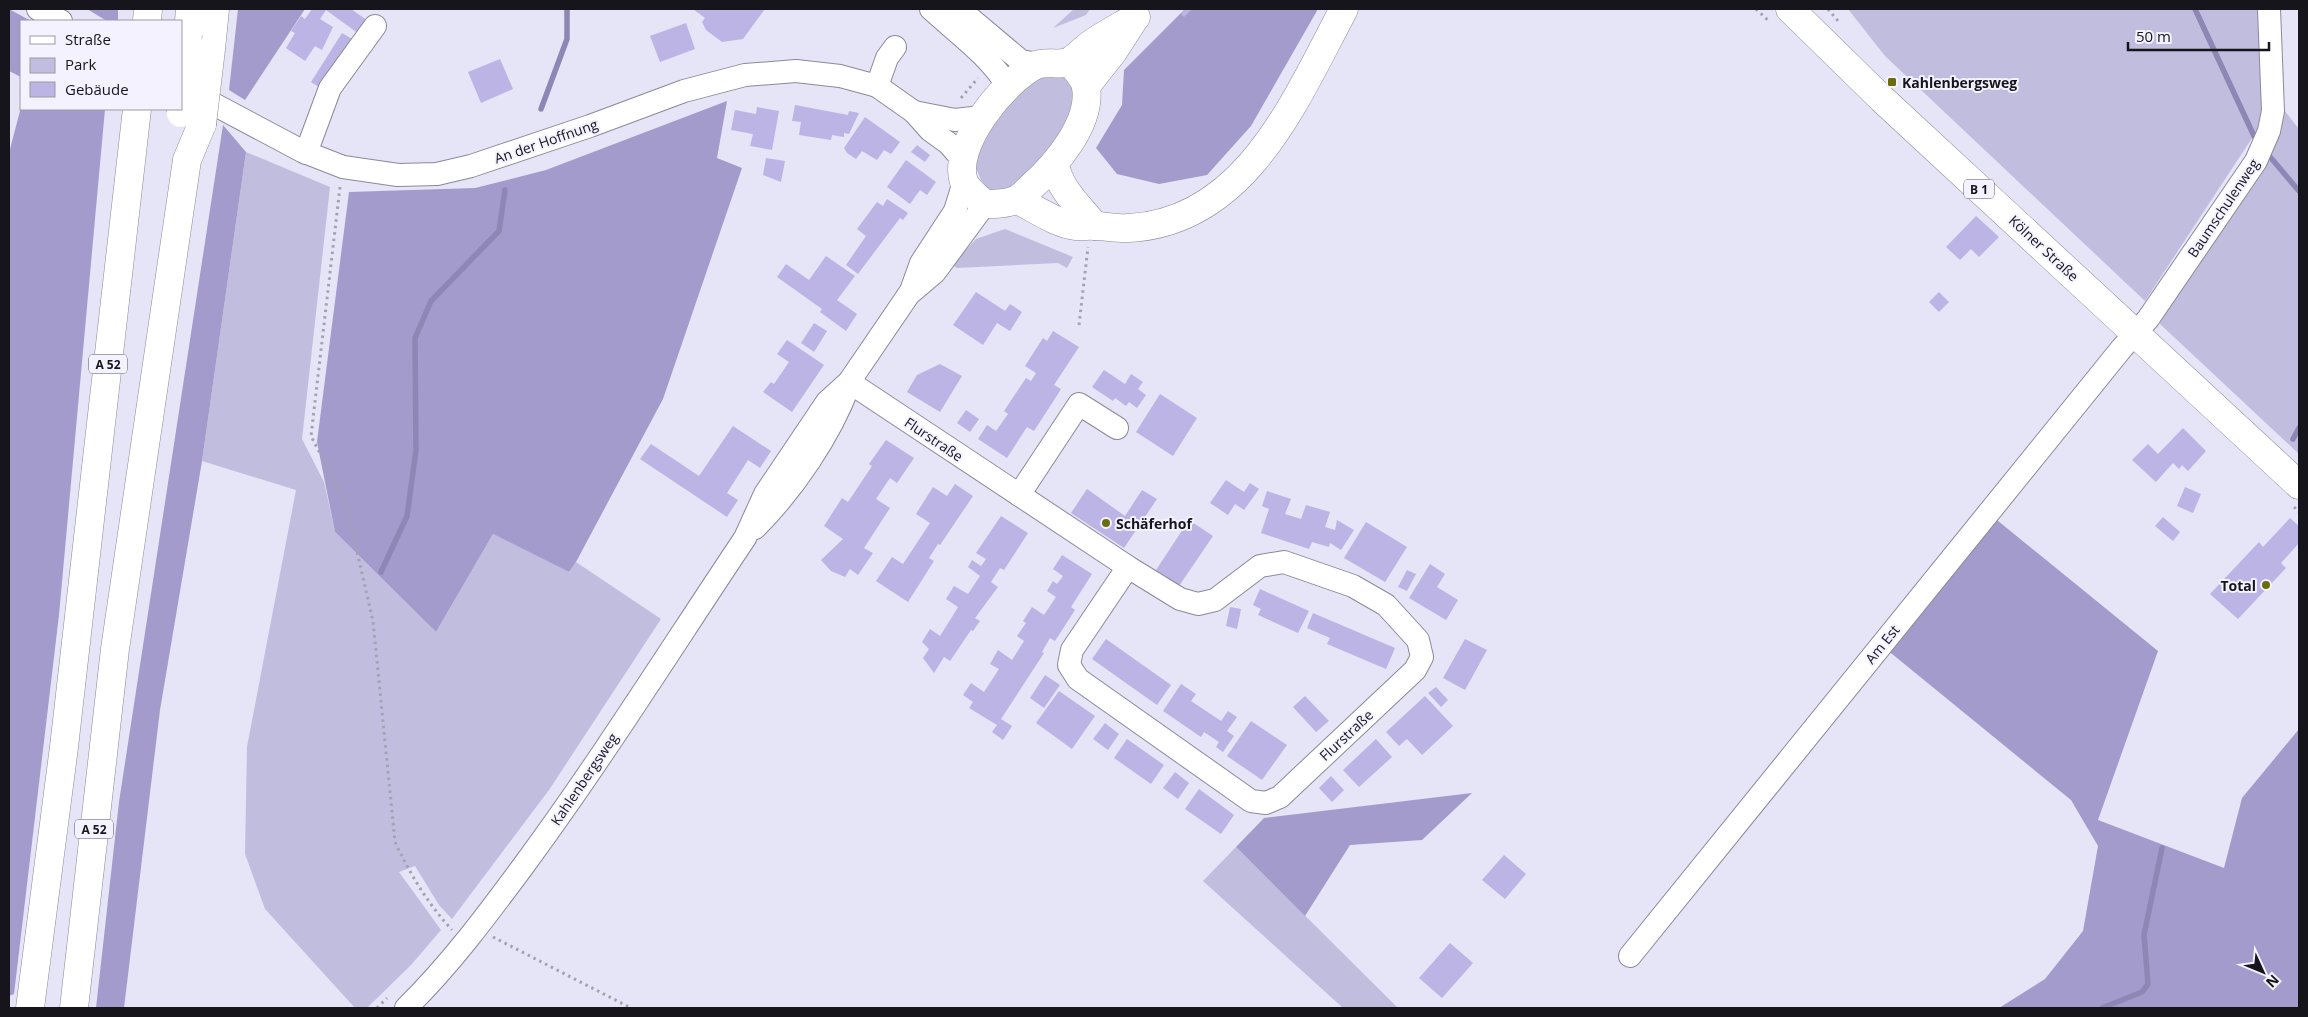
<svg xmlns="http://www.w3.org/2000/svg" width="2308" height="1017" viewBox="0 0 2308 1017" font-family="'Open Sans',sans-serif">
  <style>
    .green { fill: #c1bdde }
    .forest { fill: #a39bcb }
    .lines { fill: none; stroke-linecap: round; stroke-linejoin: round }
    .stream { stroke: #8e87b5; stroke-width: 5.5 }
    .building { fill: #bbb4e5 }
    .minor-casing { stroke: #8b899a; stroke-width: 24 }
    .major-casing { stroke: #8b899a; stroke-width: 29 }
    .highway-casing { stroke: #8b899a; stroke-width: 29 }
    .path { stroke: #a3a2b1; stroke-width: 3; stroke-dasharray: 2.5 4; stroke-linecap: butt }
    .minor { stroke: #fff; stroke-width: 22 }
    .major { stroke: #fff; stroke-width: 28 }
    .highway { stroke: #fff; stroke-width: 28 }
    .highway-bridge-casing { stroke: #8b899a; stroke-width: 29; stroke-linecap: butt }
    .highway-bridge { stroke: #fff; stroke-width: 28 }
    .poi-dot { fill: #696c0f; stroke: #f3f2fe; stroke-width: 2 }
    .labels { text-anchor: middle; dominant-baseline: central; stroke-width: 4; stroke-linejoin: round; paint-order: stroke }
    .shield { fill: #f3f2fe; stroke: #585760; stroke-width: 1 }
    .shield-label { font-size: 12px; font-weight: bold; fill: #16151c }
    .poi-label { font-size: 14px; font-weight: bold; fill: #16151c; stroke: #f3f2fe; text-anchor: start }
    .street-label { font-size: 14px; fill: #16151c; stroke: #f3f2fe }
  </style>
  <rect width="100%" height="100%" fill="#e6e4f7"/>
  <!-- green -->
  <g class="green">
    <polygon points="1074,9 1090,9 1086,15 1053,28"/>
    <polygon points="1848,9 2260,9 2264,92 2260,126 2145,301 1885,56"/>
    <polygon points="1059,71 1075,80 1073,109 1058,140 1017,189 990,192 981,180 976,168 979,142 1007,105 1034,81 1044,74"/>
    <polygon points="2284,110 2299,129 2299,454 2160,324 2161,309"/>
    <polygon points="246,152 330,187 302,439 324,482 335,532 436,632 493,534 569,572 576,562 661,619 549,790 452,919 439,905 415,866 399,872 441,930 411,965 367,1008 355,1008 265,909 245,854 247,747 296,490 202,461"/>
    <polygon points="1005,229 1073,257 1067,268 1058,263 957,268 952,265 976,239"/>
    <polygon points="1236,847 1398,1008 1343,1008 1203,881"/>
  </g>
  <!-- forest -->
  <g class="forest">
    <polygon points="9,9 31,21 21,21 21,77 9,71"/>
    <polygon points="87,9 118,9 118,21 107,21"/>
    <polygon points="238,9 305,9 245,100 229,90"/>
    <polygon points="1185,9 1318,9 1251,126 1207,175 1159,184 1117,174 1096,148 1122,105 1124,70"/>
    <polygon points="727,101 717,158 742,168 663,399 576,562 569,572 493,534 436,632 335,532 317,442 349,192 475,188 546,170"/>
    <polygon points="21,107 105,109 59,615 14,994 9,996 9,153"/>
    <polygon points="223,125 246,152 202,461 160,710 124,1008 96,1008 119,802"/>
    <polygon points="1992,516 2158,651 2098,820 2224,868 2242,798 2299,729 2299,1008 1999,1008 2045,979 2083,931 2098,846 2071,800 1886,649"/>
    <polygon points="1472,793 1422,840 1350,845 1305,916 1236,847 1264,818"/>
  </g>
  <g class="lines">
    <!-- stream -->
    <g class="stream">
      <polyline points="2195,9 2254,136"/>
      <polyline points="541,109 567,39 567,9"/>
      <polyline points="2271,158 2299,191"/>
      <polyline points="2293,439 2299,428"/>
      <polyline points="381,572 407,516 416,450 415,338 431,301 499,231 505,190"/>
      <polyline points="2102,1008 2142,992 2148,984 2144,935 2162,848"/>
    </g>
  </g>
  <!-- building -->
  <g class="building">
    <polygon points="312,9 351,9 368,21 359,34 326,10 320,19 333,27 322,50 315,46 305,61 286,48 295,33 291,31 301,16 305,19"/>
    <polygon points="693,9 765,9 743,39 722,42 706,30 702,22 705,18"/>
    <polygon points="1185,9 1192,9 1184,17 1181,14"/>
    <polygon points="686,23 695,49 660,62 650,36"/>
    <polygon points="342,33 354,40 322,89 311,82"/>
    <polygon points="500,59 513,89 481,103 468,72"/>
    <polygon points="795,105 848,115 849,111 859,113 849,134 844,133 844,137 832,135 831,140 799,135 801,122 792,121"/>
    <polygon points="757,107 779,111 772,150 750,146 753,134 731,130 735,110 756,114"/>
    <polygon points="865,117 900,142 891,154 884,150 877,160 862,151 856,159 847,153 844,148"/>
    <polygon points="917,145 930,155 925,162 911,152"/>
    <polygon points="766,158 785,161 781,182 763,175"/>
    <polygon points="906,160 936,182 927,195 920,190 910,204 887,187"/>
    <polygon points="887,199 908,213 903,220 900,218 858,274 846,265 866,236 857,229 877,202 883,206"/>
    <polygon points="1976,216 1999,237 1979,257 1971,249 1960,260 1946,247"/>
    <polygon points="826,256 855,276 837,300 857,314 846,331 820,312 822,309 777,277 786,264 809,280"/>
    <polygon points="976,292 1005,311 1010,304 1022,312 1010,331 997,323 983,345 953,325"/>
    <polygon points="1939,292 1949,302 1939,312 1929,302"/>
    <polygon points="814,323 827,331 814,352 801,343"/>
    <polygon points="1053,331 1079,347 1054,385 1061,389 1056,397 1034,431 1027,427 1007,458 978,439 987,425 996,431 1008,414 1004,411 1026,378 1031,381 1036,373 1025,366 1043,338 1047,341"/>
    <polygon points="787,340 824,365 792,412 763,392 771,382 774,384 789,362 777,354"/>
    <polygon points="940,364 962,376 940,412 907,392 917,375"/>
    <polygon points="1104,370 1125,384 1131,374 1143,382 1138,389 1146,395 1137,408 1129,402 1126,406 1115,398 1113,401 1092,387"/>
    <polygon points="1160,394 1197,418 1173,456 1136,432"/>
    <polygon points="966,410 979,419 970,432 957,423"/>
    <polygon points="733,426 771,451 760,468 748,460 727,493 738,500 727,517 640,459 651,444 699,476"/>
    <polygon points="2183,428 2206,451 2188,471 2182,465 2179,469 2173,463 2156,482 2132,460 2148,444 2158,454"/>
    <polygon points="886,440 914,458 897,483 890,478 876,499 890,508 864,548 873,553 858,575 850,569 845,577 831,571 821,560 843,539 824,526 842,498 848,502 872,466 869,464"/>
    <polygon points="1226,480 1244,492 1250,483 1259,489 1244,510 1235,504 1228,515 1210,503"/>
    <polygon points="955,484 973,496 940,545 938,544 929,558 934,561 908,602 876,581 892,557 903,564 930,523 916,514 933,487 947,496"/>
    <polygon points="2185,487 2201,494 2193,513 2177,506"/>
    <polygon points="1087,489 1125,516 1142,490 1157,499 1124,548 1071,513"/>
    <polygon points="1267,491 1291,499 1285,514 1301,519 1306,505 1330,512 1325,527 1335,530 1337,520 1354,530 1341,550 1330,543 1329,547 1312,542 1309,549 1261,533 1269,509 1262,506"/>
    <polygon points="1001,516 1028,533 1004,570 1000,568 991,582 998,587 975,618 980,621 973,631 971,630 950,661 944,657 934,673 923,658 929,649 922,642 930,629 940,636 952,617 958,607 946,599 954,586 968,594 980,576 968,567 972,560 981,566 986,559 976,553"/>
    <polygon points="2163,517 2180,532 2173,541 2155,526"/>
    <polygon points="2290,518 2299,526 2299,543 2281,563 2286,568 2238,619 2210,594 2259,542 2263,547"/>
    <polygon points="1189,520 1213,536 1179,586 1156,570"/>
    <polygon points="1366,522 1407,547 1385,582 1344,558"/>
    <polygon points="1062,555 1092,574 1071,607 1075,610 1055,641 1050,638 1042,652 1044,653 1001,719 1012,726 1003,740 992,732 997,725 969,708 973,702 963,695 971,683 984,692 999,669 990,664 998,650 1012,660 1024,641 1017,636 1026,623 1023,621 1032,607 1044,615 1056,597 1047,591 1053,581 1057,584 1063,576 1053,569"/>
    <polygon points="1430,564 1445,574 1437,587 1458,600 1446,620 1409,598"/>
    <polygon points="1407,570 1416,574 1407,591 1398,587"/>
    <polygon points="1260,589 1309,611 1298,633 1258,615 1261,609 1253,605"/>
    <polygon points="1230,607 1241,609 1237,629 1226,626"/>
    <polygon points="1313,613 1395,648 1386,669 1327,644 1330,638 1307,628"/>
    <polygon points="1106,639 1171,685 1157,705 1092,659"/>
    <polygon points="1465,639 1487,650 1465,690 1443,678"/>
    <polygon points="1045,675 1060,685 1044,708 1030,698"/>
    <polygon points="1181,684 1196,694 1191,701 1221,721 1228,711 1237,717 1227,731 1234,736 1223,752 1216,747 1219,742 1204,732 1201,737 1163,711"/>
    <polygon points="1436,687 1448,700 1441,707 1428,693"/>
    <polygon points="1059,691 1095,716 1072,749 1036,723"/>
    <polygon points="1305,696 1329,721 1316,732 1293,707"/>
    <polygon points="1425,696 1453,726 1422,755 1407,739 1399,746 1386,732"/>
    <polygon points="1251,721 1287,745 1262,780 1227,756"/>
    <polygon points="1105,723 1119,734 1108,750 1093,739"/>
    <polygon points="1127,739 1164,765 1151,784 1114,758"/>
    <polygon points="1376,739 1392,757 1359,787 1343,770"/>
    <polygon points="1175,772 1189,783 1178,799 1163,788"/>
    <polygon points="1331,776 1344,790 1332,802 1319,788"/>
    <polygon points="1199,789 1234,815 1221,834 1185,809"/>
    <polygon points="1504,855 1526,874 1505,899 1482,880"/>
    <polygon points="1450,943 1473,963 1442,998 1419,978"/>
  </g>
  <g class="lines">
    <defs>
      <g id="minor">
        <polyline points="38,9 61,21"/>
        <path d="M931 9C957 33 990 56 1008 87"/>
        <polyline points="959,9 1021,61 1038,64"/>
        <polyline points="877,86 887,58 895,47"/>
        <polyline points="191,92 302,151 343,167 398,175 437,174 471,166 590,126 684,91 745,75 796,71 840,76 877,86 914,112 930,130 948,143 964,161"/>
        <polyline points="914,112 955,120 981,117"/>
        <polyline points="306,153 330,88 375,26"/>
        <polyline points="911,291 921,263 955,211 964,182"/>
        <polyline points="849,382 1128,567 1072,650 1069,665 1078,679 1251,801 1266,803 1280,797 1415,670 1422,657 1418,640 1386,605 1353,586 1284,562 1260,566 1215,600 1198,604 1180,599 1128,567"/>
        <polyline points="1019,495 1079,404 1117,428"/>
        <path d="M755 528C793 490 830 436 849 385"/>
        <polyline points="1630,956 2122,348 2148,319 2256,161 2269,131 2273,111 2269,9"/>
        <path d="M406 1008C450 965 487 915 524 865 602 759 672 647 745 538L765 494 827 402 849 382 909 294 935 272 985 204"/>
      </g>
      <g id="major">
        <polyline points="1790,9 1882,99 2299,485"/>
        <path d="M1069 62C1076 69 1084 77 1086 87 1092 123 1055 166 1030 188 1026 192 1021 198 1015 200 1006 204 995 204 985 204 978 198 968 191 964 182 951 145 1005 80 1036 65 1046 61 1061 66 1070 61 1077 57 1084 49 1091 44 1105 34 1121 26 1136 17"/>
        <polyline points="1086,86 1113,52 1133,21"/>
        <path d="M1055 164C1059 189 1079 206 1095 226"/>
        <path d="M1017 200C1035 208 1056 224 1076 226 1082 227 1088 225 1095 226 1106 226 1118 229 1129 228 1247 222 1296 98 1344 9"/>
      </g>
      <g id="highway">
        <polyline points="147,21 148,9"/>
        <polyline points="188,34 190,9"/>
        <polyline points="211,49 215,9"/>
        <polyline points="30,1008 64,747 137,109"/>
        <polyline points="74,1008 115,649 187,160 202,124"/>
      </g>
    </defs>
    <!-- minor casing -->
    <use href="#minor" class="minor-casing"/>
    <!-- major casing -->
    <use href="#major" class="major-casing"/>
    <!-- highway casing -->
    <use href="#highway" class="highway-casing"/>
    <!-- path -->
    <g class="path">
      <polyline points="1756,9 1770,22"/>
      <polyline points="1828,9 1838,21"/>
      <polyline points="961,98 978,78"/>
      <path d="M340 187 311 436 346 504 373 621 395 842C410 874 428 904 452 930"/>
      <polyline points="1079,325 1088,247"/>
      <polyline points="2294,507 2299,512"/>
      <polyline points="493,937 631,1008"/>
      <polyline points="377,1008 387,998"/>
    </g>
    <!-- minor -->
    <use href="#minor" class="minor"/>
    <!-- major -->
    <use href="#major" class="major"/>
    <!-- highway -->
    <use href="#highway" class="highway"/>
    <defs>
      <g id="highway-bridge">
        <polyline points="181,113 188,34"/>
        <polyline points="202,124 211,49"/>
      </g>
    </defs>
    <!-- highway-bridge casing -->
    <use href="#highway-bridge" class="highway-bridge-casing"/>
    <!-- highway-bridge -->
    <use href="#highway-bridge" class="highway-bridge"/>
  </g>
  <!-- markers -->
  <g class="poi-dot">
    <rect x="1887" y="77" width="10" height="10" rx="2.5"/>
    <circle cx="1106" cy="523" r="5"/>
    <circle cx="2266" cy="585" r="5"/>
  </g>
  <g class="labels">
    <!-- shield labels -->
    <g class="shield">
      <rect x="1964" y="179.5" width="30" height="19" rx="4"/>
      <rect x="89" y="354.5" width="38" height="19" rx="4"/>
      <rect x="75" y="819.5" width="38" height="19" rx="4"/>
    </g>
    <g class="shield-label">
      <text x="1979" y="189">B 1</text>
      <text x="108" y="364">A 52</text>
      <text x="94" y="829">A 52</text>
    </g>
    <!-- poi labels -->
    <g class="poi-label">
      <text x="1902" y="82">Kahlenbergsweg</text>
      <text x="1116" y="523">Schäferhof</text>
      <text x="2256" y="585" text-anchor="end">Total</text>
    </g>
    <!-- street labels -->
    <g class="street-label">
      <text transform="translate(546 141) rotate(-19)">An der Hoffnung</text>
      <text transform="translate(2223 208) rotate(-56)">Baumschulenweg</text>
      <text transform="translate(2044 248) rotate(43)">Kölner Straße</text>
      <text transform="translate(934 439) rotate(34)">Flurstraße</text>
      <text transform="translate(1882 644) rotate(-51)">Am Est</text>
      <text transform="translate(1346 735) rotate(-43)">Flurstraße</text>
      <text transform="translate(584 779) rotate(-56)">Kahlenbergsweg</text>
    </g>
  </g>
  <!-- border -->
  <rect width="2308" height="1017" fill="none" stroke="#16151c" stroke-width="20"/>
  <!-- legend -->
  <rect x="20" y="20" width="162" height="90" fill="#f3f2fe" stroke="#9b9aa4"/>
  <rect x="30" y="36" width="25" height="8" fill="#ffffff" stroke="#9b9aa4"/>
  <text x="65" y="45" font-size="15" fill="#16151c">Straße</text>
  <rect x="30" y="58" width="25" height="15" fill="#c1bdde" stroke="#9b9aa4"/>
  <text x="65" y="70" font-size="15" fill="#16151c">Park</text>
  <rect x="30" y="82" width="25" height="15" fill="#bbb4e5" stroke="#9b9aa4"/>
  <text x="65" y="95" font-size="15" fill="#16151c">Gebäude</text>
  <!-- north arrow -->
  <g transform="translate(2263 972) rotate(134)" stroke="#f3f2fe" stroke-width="4" paint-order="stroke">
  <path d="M0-4L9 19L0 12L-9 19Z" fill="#16151c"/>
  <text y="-8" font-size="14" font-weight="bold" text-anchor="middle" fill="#16151c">N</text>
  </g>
  <!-- scale -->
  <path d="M2128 42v8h141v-8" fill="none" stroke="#16151c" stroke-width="2.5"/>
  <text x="2136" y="42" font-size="15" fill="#16151c" stroke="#f3f2fe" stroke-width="4" paint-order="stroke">50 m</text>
</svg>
